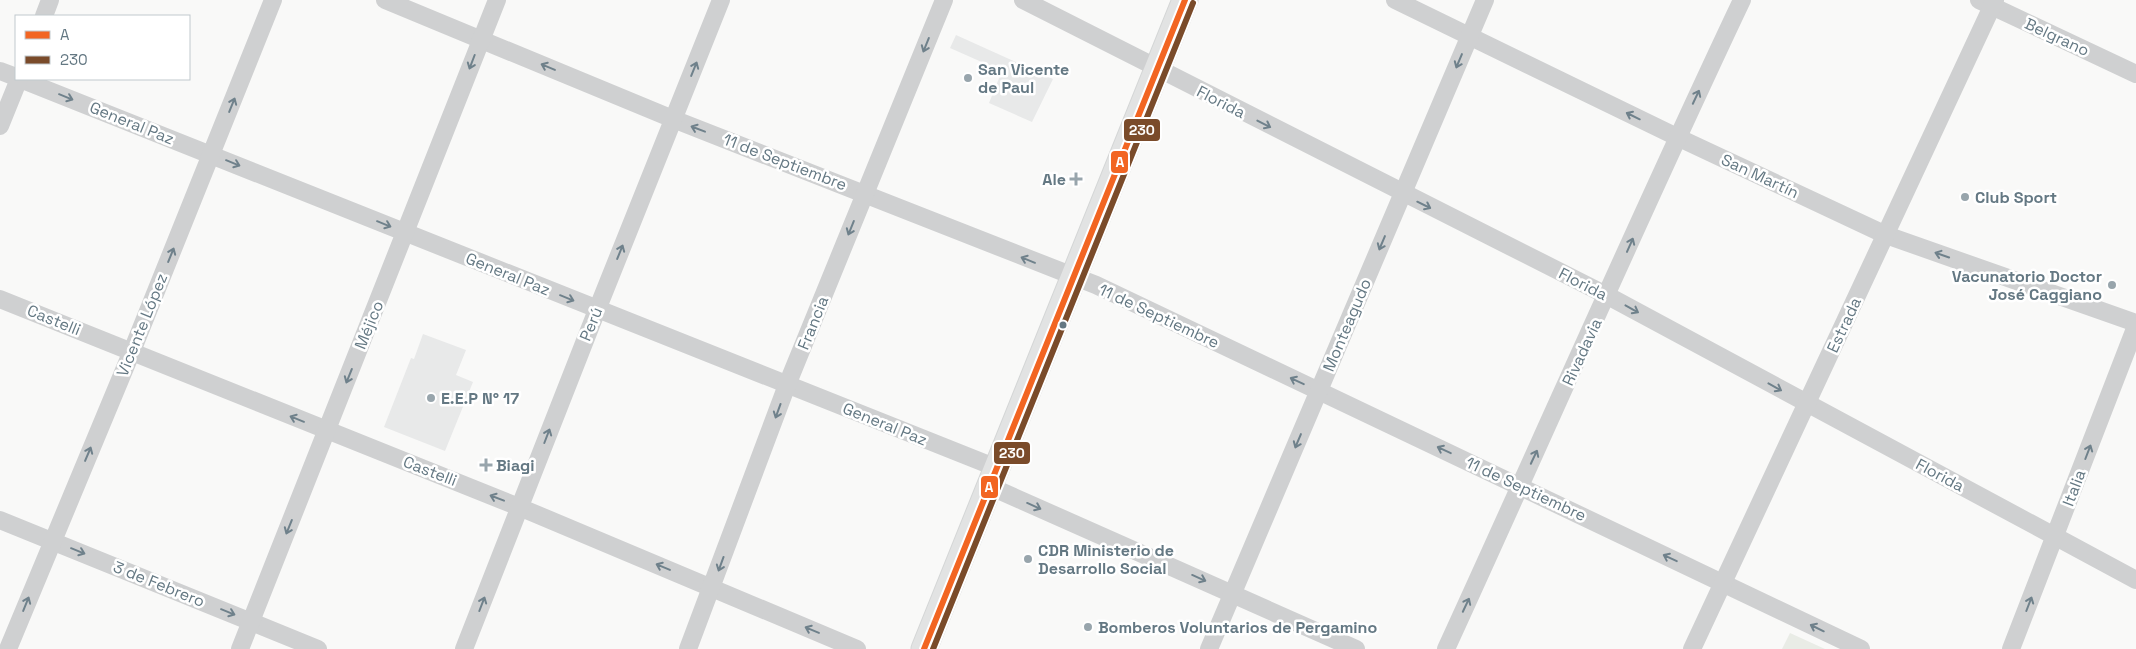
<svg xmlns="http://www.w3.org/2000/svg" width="2136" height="649" viewBox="0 0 2136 649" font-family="'Space Grotesk',sans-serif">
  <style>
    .built { fill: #e8e9e9 }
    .grass { fill: #e9ece6 }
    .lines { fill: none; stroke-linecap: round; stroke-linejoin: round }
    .secondary-casing { stroke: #d4d6d6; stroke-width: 27 }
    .minor { stroke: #cfd0d1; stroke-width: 18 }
    .secondary { stroke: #e2e3e3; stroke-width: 25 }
    .bus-1-casing { stroke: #fff; stroke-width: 10 }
    .bus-2-casing { stroke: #fff; stroke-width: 10 }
    .bus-1 { stroke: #f26522; stroke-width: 6 }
    .bus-2 { stroke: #7a4b2a; stroke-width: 6 }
    .oneway { stroke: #6f818b }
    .poi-dot { fill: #98a5ac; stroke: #fff; stroke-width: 2 }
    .bus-dot { fill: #647883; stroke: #fff; stroke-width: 2 }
    .labels { text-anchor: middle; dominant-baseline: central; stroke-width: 5; stroke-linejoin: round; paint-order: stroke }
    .street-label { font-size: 16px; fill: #647883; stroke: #fff }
    .poi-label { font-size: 16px; font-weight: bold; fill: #647883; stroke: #fff; text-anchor: start }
    .line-badge { stroke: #fff; stroke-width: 2 }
    .badge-label { font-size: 14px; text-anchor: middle; font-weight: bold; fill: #fff }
  </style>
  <rect width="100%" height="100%" fill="#f9f9f8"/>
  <!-- built -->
  <g class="built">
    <polygon points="956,35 1053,79 1032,122 989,103 1002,71 950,48"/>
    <polygon points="423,334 466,350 456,375 473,382 445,451 384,427 411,358 414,359"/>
  </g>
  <!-- grass -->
  <polygon class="grass" points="1790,633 1825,649 1782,649"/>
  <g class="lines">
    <defs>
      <polyline id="secondary" points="924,649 1185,0"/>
    </defs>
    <!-- secondary casing -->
    <use href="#secondary" class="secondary-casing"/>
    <!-- minor -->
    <g class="minor">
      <polyline points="385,0 673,119 1096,285 1861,649"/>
      <polyline points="1023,0 1608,296 2136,580"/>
      <polyline points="1395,0 1677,137 1886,235 2136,323"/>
      <polyline points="1979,0 2136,74"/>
      <polyline points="44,16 50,0"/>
      <polyline points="0,71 16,77"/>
      <polyline points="20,79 997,468"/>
      <polyline points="0,126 19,79"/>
      <polyline points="0,299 519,507 857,649"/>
      <polyline points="989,486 1356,649"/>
      <polyline points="0,520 318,649"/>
      <polyline points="8,649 132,351 273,0"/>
      <polyline points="240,649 497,0"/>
      <polyline points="464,649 597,310 721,0"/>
      <polyline points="688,649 787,385 944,0"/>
      <polyline points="1209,649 1485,0"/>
      <path d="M1446 649C1545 433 1640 215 1742 0"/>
      <polyline points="1692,649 1995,0"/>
      <polyline points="2011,649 2136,326"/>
    </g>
    <!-- secondary -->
    <use href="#secondary" class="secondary"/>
    <defs>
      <polyline id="bus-1" points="924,649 1185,0"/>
      <polyline id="bus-2" points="933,649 1193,3"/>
    </defs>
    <!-- bus-1 casing -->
    <use href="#bus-1" class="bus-1-casing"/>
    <!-- bus-2 casing -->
    <use href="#bus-2" class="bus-2-casing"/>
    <!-- bus-1 -->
    <use href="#bus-1" class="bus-1"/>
    <!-- bus-2 -->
    <use href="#bus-2" class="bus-2"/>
  </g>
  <!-- one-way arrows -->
  <defs><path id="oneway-shaft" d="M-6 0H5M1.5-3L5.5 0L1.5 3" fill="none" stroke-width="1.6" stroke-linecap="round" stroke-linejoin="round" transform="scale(1.25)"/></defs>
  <g class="oneway">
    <use href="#oneway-shaft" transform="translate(926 45) rotate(112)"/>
    <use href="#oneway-shaft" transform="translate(1459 61) rotate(113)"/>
    <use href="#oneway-shaft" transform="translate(472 62) rotate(111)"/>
    <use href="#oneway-shaft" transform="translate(548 67) rotate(-157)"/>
    <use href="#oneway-shaft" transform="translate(694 69) rotate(-68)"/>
    <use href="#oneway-shaft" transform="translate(66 97) rotate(22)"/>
    <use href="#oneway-shaft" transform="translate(1696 97) rotate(-65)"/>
    <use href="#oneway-shaft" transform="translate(232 105) rotate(-68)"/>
    <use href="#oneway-shaft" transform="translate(1633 116) rotate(-154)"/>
    <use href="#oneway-shaft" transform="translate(1264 124) rotate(27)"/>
    <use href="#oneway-shaft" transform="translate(698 129) rotate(-159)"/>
    <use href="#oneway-shaft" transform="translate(233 163) rotate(22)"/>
    <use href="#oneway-shaft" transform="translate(1424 205) rotate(26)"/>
    <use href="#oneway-shaft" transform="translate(384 224) rotate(22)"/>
    <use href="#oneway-shaft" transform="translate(851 228) rotate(112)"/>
    <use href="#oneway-shaft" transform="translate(1382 243) rotate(113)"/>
    <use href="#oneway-shaft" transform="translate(1630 245) rotate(-66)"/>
    <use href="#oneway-shaft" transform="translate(620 252) rotate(-68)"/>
    <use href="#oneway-shaft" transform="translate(171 255) rotate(-68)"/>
    <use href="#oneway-shaft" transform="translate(1942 255) rotate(-161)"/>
    <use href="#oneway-shaft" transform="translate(1028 260) rotate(-158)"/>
    <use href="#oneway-shaft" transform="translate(567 298) rotate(22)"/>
    <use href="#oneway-shaft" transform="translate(1632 309) rotate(29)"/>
    <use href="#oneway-shaft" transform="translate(349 376) rotate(112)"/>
    <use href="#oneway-shaft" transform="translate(1297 381) rotate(-155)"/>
    <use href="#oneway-shaft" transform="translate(1775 387) rotate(29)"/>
    <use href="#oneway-shaft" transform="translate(778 411) rotate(110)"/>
    <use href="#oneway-shaft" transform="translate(297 419) rotate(-158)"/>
    <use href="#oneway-shaft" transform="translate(547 436) rotate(-69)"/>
    <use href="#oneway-shaft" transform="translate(1298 441) rotate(113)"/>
    <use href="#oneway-shaft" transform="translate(1444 450) rotate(-155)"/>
    <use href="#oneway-shaft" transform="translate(2088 452) rotate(-69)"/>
    <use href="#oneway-shaft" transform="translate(88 454) rotate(-67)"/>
    <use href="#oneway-shaft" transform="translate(1534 457) rotate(-65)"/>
    <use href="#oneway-shaft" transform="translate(497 498) rotate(-159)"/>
    <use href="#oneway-shaft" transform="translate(1034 506) rotate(24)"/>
    <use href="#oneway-shaft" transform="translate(289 527) rotate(112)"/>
    <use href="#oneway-shaft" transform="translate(78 551) rotate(22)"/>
    <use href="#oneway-shaft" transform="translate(1670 558) rotate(-155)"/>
    <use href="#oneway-shaft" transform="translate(721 564) rotate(110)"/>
    <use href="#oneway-shaft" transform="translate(663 567) rotate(-157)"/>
    <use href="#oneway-shaft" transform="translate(1199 578) rotate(24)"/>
    <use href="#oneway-shaft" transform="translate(26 604) rotate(-68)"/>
    <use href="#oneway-shaft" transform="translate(482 604) rotate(-69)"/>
    <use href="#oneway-shaft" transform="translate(2029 604) rotate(-69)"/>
    <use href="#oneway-shaft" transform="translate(1466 605) rotate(-65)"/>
    <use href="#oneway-shaft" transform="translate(228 612) rotate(22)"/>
    <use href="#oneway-shaft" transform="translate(1817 628) rotate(-154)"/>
    <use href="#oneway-shaft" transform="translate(812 630) rotate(-157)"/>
  </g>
  <!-- markers -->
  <g class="poi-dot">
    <circle cx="968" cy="78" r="5"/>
    <path d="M1073.5 171.5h5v5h5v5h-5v5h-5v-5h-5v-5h5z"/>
    <circle cx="1965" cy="197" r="5"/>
    <circle cx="2112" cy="285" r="5"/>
    <circle cx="431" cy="398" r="5"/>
    <path d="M483.5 457.5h5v5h5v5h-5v5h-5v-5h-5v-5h5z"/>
    <circle cx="1028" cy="559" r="5"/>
    <circle cx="1088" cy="627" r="5"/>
  </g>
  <circle class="bus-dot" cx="1063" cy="325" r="4.5"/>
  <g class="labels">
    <!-- street labels -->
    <g class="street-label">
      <text transform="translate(2057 37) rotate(25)">Belgrano</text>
      <text transform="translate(1221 102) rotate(27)">Florida</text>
      <text transform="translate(132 123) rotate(22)">General Paz</text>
      <text transform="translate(785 162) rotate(21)">11 de Septiembre</text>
      <text transform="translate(1760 176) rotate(25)">San Martín</text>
      <text transform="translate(508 274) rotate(22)">General Paz</text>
      <text transform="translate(1583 284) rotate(27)">Florida</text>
      <text transform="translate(1159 316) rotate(25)">11 de Septiembre</text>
      <text transform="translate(54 320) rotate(22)">Castelli</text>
      <text transform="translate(813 323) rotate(-68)">Francia</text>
      <text transform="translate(591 324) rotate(-68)">Perú</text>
      <text transform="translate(142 325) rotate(-68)">Vicente López</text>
      <text transform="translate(369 325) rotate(-68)">Méjico</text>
      <text transform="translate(1347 325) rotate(-67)">Monteagudo</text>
      <text transform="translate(1844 325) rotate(-65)">Estrada</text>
      <text transform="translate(1582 352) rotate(-65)">Rivadavia</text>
      <text transform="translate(885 424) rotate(22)">General Paz</text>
      <text transform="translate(430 471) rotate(21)">Castelli</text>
      <text transform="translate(1940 475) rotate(28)">Florida</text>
      <text transform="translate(2074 488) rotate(-69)">Italia</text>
      <text transform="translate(1526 489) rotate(25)">11 de Septiembre</text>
      <text transform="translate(159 584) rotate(22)">3 de Febrero</text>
    </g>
    <!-- poi labels -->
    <g class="poi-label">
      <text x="978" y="69">San Vicente<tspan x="978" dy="18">de Paul</tspan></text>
      <text x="1066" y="179" text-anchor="end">Ale</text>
      <text x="1975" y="197">Club Sport</text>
      <text x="2102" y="276" text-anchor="end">Vacunatorio Doctor<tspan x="2102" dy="18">José Caggiano</tspan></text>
      <text x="441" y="398">E.E.P N° 17</text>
      <text x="496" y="465">Biagi</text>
      <text x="1038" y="550">CDR Ministerio de<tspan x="1038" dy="18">Desarrollo Social</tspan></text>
      <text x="1098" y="627">Bomberos Voluntarios de Pergamino</text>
    </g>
  </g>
  <g class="line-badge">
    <rect x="1123" y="118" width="38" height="24" rx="5" fill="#7a4b2a"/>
    <rect x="1110" y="150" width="19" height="24" rx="5" fill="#f26522"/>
    <rect x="993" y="441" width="38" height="24" rx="5" fill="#7a4b2a"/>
    <rect x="980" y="475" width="19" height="24" rx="5" fill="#f26522"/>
  </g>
  <g class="badge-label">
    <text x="1142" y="135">230</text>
    <text x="1120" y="167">A</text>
    <text x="1012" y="458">230</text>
    <text x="989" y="492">A</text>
  </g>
  <!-- legend -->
  <rect x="15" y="15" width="175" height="65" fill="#ffffff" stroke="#c1c9cd"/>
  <rect x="25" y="31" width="25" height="8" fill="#f26522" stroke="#c1c9cd"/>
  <text x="60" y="40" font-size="15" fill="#647883">A</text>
  <rect x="25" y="56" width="25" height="8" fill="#7a4b2a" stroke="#c1c9cd"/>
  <text x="60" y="65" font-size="15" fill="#647883">230</text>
</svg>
